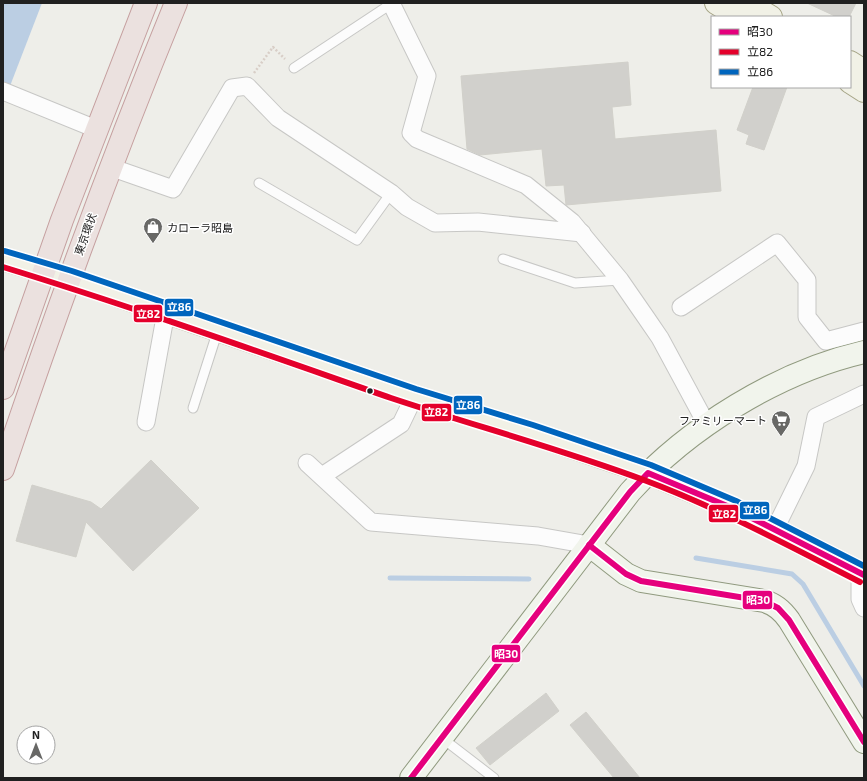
<svg xmlns="http://www.w3.org/2000/svg" width="867" height="781" viewBox="0 0 867 781" font-family="'Exo 2','Noto Sans JP',sans-serif">
  <style>
    .water { fill: #bbcee3 }
    .lines { fill: none; stroke-linecap: round; stroke-linejoin: round }
    .stream { stroke: #bbcee3; stroke-width: 5 }
    .building { fill: #d1d0cc; stroke: #d1d0ca }
    .lane-casing { stroke: #c7c7c5; stroke-width: 11 }
    .street-casing { stroke: #c7c7c5; stroke-width: 19 }
    .secondary-casing { stroke: #909a7f; stroke-width: 24 }
    .primary-casing { stroke: #a5a485; stroke-width: 24 }
    .highway-casing { stroke: #c59f9f; stroke-width: 24 }
    .path { stroke: #d8cec7; stroke-width: 2.5; stroke-dasharray: 2 2; stroke-linecap: butt }
    .lane { stroke: #fcfcfc; stroke-width: 9 }
    .street { stroke: #fcfcfc; stroke-width: 17 }
    .secondary { stroke: #f1f4ec; stroke-width: 22 }
    .primary { stroke: #f1f1e6; stroke-width: 22 }
    .highway { stroke: #ebe1df; stroke-width: 22 }
    .bus-1-casing { stroke: #fff; stroke-width: 9 }
    .bus-2-casing { stroke: #fff; stroke-width: 9 }
    .bus-3-casing { stroke: #fff; stroke-width: 9 }
    .bus-1 { stroke: #e5007d; stroke-width: 6 }
    .bus-2 { stroke: #e4002b; stroke-width: 6 }
    .bus-3 { stroke: #0065bd; stroke-width: 6 }
    .bus-dot { fill: #202020; stroke: #fff; stroke-width: 1.5 }
    .labels { text-anchor: middle; dominant-baseline: central; stroke-width: 3; stroke-linejoin: round; paint-order: stroke }
    .poi-label { font-size: 11px; fill: #202020; stroke: #fff; text-anchor: start }
    .street-label { font-size: 11px; fill: #202020; stroke: #fff }
    .line-badge { stroke: #fff; stroke-width: 1.5 }
    .badge-label { font-size: 11px; text-anchor: middle; font-weight: bold; fill: #fff }
  </style>
  <rect width="100%" height="100%" fill="#eeeee9"/>
  <!-- water -->
  <polygon class="water" points="3,3 42,3 10,86 3,83"/>
  <g class="lines">
    <!-- stream -->
    <g class="stream">
      <polyline points="696,558 792,574 803,584 864,686"/>
      <polyline points="390,578 529,579"/>
    </g>
  </g>
  <!-- building -->
  <g class="building">
    <polygon points="807,3 856,3 849,17 837,17"/>
    <polygon points="628,62 631,105 612,107 615,139 716,130 721,191 566,205 564,185 546,186 542,149 480,155 467,149 461,76"/>
    <polygon points="753,87 787,87 764,150 746,144 749,135 737,130"/>
    <polygon points="151,460 199,508 133,571 86,522 76,557 16,541 32,485 91,502 101,509"/>
    <polygon points="546,693 559,711 490,765 476,748"/>
    <polygon points="586,712 640,778 614,778 570,725"/>
  </g>
  <g class="lines">
    <defs>
      <g id="lane">
        <polyline points="294,68 391,4"/>
        <polyline points="259,183 357,240 391,193"/>
        <polyline points="503,259 575,283 620,280"/>
        <polyline points="193,408 218,330"/>
        <polyline points="442,738 494,778"/>
      </g>
      <g id="street">
        <polyline points="391,3 427,76 411,133 417,139 526,185 572,222 620,280 647,319 660,338 707,425"/>
        <polyline points="3,91 96,129"/>
        <polyline points="110,167 173,189 232,88 247,86 278,118 391,193 407,207 435,223 478,222 582,233"/>
        <polyline points="681,307 777,243 807,280 807,317 826,341 864,331"/>
        <polyline points="146,422 166,312"/>
        <polyline points="307,463 371,522 538,536 589,545"/>
        <polyline points="322,476 401,424 414,397"/>
        <polyline points="775,529 806,466 816,417 864,394"/>
        <polyline points="860,572 860,599 864,608"/>
      </g>
      <g id="secondary">
        <path d="M589 545 626 574 641 581 764 601C775 604 782 610 789 620L864 742"/>
        <path d="M411 778 630 492C689 427 778 372 864 352"/>
      </g>
      <g id="primary">
        <polyline points="716,3 739,17"/>
        <polyline points="748,3 771,17"/>
        <polyline points="850,62 864,71"/>
        <polyline points="850,82 864,91"/>
        <polyline points="3,259 69,279 414,397 530,433 648,473 732,508 864,575"/>
      </g>
      <g id="highway">
        <polyline points="3,388 62,220 146,3"/>
        <path d="M3 469C56 312 113 156 176 3"/>
      </g>
    </defs>
    <!-- lane casing -->
    <use href="#lane" class="lane-casing"/>
    <!-- street casing -->
    <use href="#street" class="street-casing"/>
    <!-- secondary casing -->
    <use href="#secondary" class="secondary-casing"/>
    <!-- primary casing -->
    <use href="#primary" class="primary-casing"/>
    <!-- highway casing -->
    <use href="#highway" class="highway-casing"/>
    <!-- path -->
    <polyline class="path" points="254,73 273,47 285,59"/>
    <!-- lane -->
    <use href="#lane" class="lane"/>
    <!-- street -->
    <use href="#street" class="street"/>
    <!-- secondary -->
    <use href="#secondary" class="secondary"/>
    <!-- primary -->
    <use href="#primary" class="primary"/>
    <!-- highway -->
    <use href="#highway" class="highway"/>
    <defs>
      <g id="bus-1">
        <polyline points="589,545 626,574 641,581 764,601 778,608 789,620 864,742"/>
        <polyline points="411,778 630,492 648,473 732,508 864,575"/>
      </g>
      <path id="bus-2" d="M3 267C133 307 262 353 391 398 475 426 561 449 644 480 719 508 789 546 860 582"/>
      <polyline id="bus-3" points="5,251 72,271 416,389 533,425 651,465 736,501 864,566"/>
    </defs>
    <!-- bus-1 casing -->
    <use href="#bus-1" class="bus-1-casing"/>
    <!-- bus-2 casing -->
    <use href="#bus-2" class="bus-2-casing"/>
    <!-- bus-3 casing -->
    <use href="#bus-3" class="bus-3-casing"/>
    <!-- bus-1 -->
    <use href="#bus-1" class="bus-1"/>
    <!-- bus-2 -->
    <use href="#bus-2" class="bus-2"/>
    <!-- bus-3 -->
    <use href="#bus-3" class="bus-3"/>
  </g>
  <!-- icons -->
  <defs>
    <symbol id="shop-pin" viewBox="-11 -11 22 30"><path d="M0 17L-7.5 6A9.5 9.5 0 1 1 7.5 6Z" fill="#686866" stroke="#fff"/><path d="M-5-2.5h2.3a2.7 3.5 0 0 1 5.4 0H5L5.5 6h-11ZM-1.5-2.5h3a1.5 2.3 0 0 0-3 0Z" fill="#fff"/></symbol>
    <symbol id="supermarket-pin" viewBox="-11 -11 22 30"><path d="M0 17L-7.5 6A9.5 9.5 0 1 1 7.5 6Z" fill="#686866" stroke="#fff"/><path d="M-6-5.5h2.5l.6 2H6L4.5 2H-2.5L-4.4-4H-6ZM-1.5 3.2a1.3 1.3 0 1 0 .1 0ZM3 3.2a1.3 1.3 0 1 0 .1 0Z" fill="#fff"/></symbol>
  </defs>
  <g fill-rule="evenodd">
    <use href="#shop-pin" x="142" y="216" width="22" height="30"/>
    <use href="#supermarket-pin" x="770" y="409" width="22" height="30"/>
  </g>
  <!-- markers -->
  <circle class="bus-dot" cx="370" cy="391" r="3.5"/>
  <g class="labels">
    <!-- poi labels -->
    <g class="poi-label">
      <text x="167" y="227">カローラ昭島</text>
      <text x="767" y="420" text-anchor="end">ファミリーマート</text>
    </g>
    <!-- street labels -->
    <g class="street-label">
      <text transform="translate(85 234) rotate(-70)">東京環状</text>
    </g>
  </g>
  <g class="line-badge">
    <rect x="164" y="298" width="30" height="19" rx="4" fill="#0065bd"/>
    <rect x="133" y="304" width="30" height="19" rx="4" fill="#e4002b"/>
    <rect x="453" y="395" width="30" height="20" rx="4" fill="#0065bd"/>
    <rect x="421" y="403" width="31" height="19" rx="4" fill="#e4002b"/>
    <rect x="739" y="501" width="31" height="19" rx="4" fill="#0065bd"/>
    <rect x="708" y="504" width="31" height="19" rx="4" fill="#e4002b"/>
    <rect x="742" y="590" width="31" height="20" rx="4" fill="#e5007d"/>
    <rect x="491" y="644" width="30" height="19" rx="4" fill="#e5007d"/>
  </g>
  <g class="badge-label">
    <text x="179" y="311">立86</text>
    <text x="148" y="318">立82</text>
    <text x="468" y="409">立86</text>
    <text x="436" y="416">立82</text>
    <text x="755" y="514">立86</text>
    <text x="724" y="518">立82</text>
    <text x="758" y="604">昭30</text>
    <text x="506" y="658">昭30</text>
  </g>
  <!-- border -->
  <rect width="867" height="781" fill="none" stroke="#202020" stroke-width="8"/>
  <!-- legend -->
  <rect x="711" y="16" width="140" height="72" fill="#ffffff" stroke="#a6a6a6"/>
  <rect x="719" y="29" width="20" height="6" fill="#e5007d" stroke="#a6a6a6"/>
  <text x="747" y="36" font-size="12" fill="#202020">昭30</text>
  <rect x="719" y="49" width="20" height="6" fill="#e4002b" stroke="#a6a6a6"/>
  <text x="747" y="56" font-size="12" fill="#202020">立82</text>
  <rect x="719" y="69" width="20" height="6" fill="#0065bd" stroke="#a6a6a6"/>
  <text x="747" y="76" font-size="12" fill="#202020">立86</text>
  <!-- north arrow -->
  <g transform="translate(36 745)"><circle r="19" fill="#ffffff" stroke="#a6a6a6"/>
  <path d="M0-3L7 15L0 10L-7 15Z" fill="#686866"/>
  <text y="-6" font-size="11" font-weight="bold" text-anchor="middle" fill="#202020">N</text>
  </g>
</svg>
